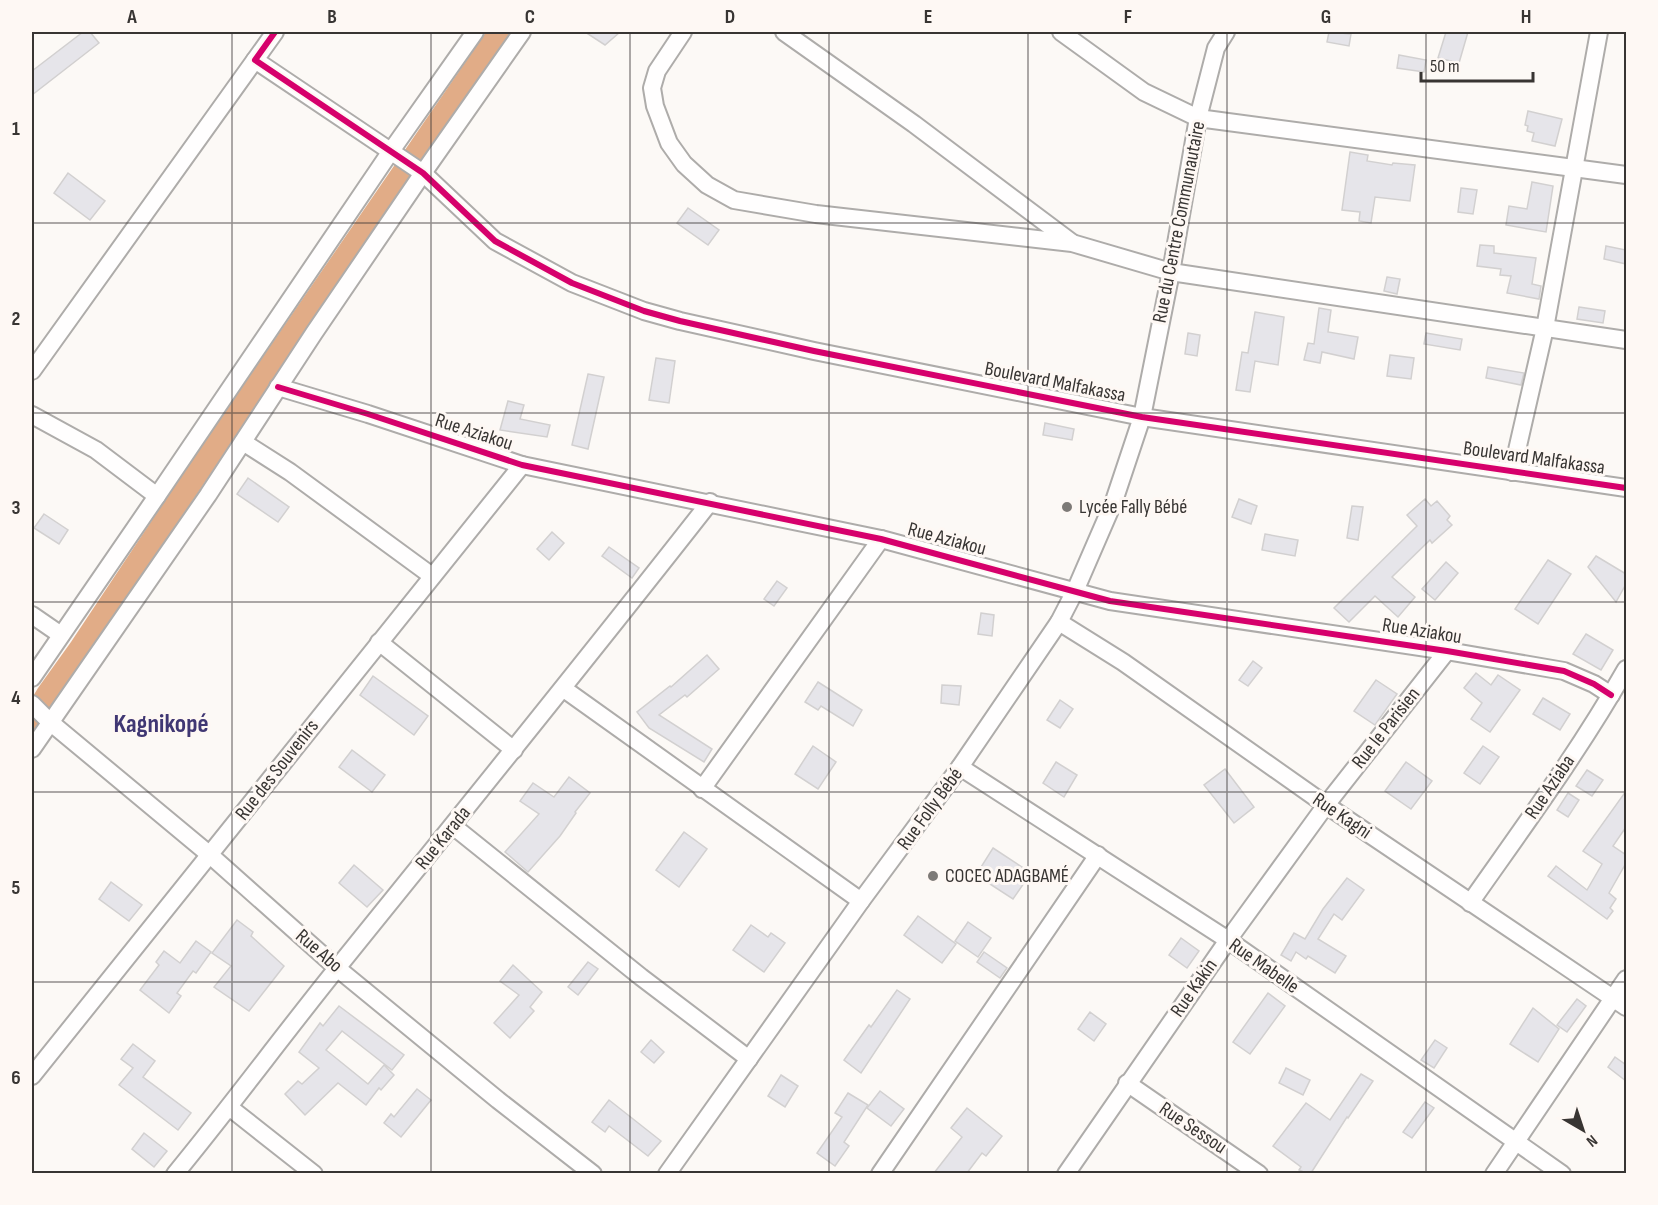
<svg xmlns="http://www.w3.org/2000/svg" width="1658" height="1205" viewBox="0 0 1658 1205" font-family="'Sofia Sans Condensed',sans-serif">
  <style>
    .water { fill: #e1ac87 }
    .building { fill: #e6e5ea; stroke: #d2d0d0; stroke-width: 1.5 }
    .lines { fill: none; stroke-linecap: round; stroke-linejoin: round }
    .minor-casing { stroke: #aeacaa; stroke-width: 20 }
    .minor { stroke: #fffefe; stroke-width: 16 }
    .cycleway-casing { stroke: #fef8f4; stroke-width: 10 }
    .cycleway { stroke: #d6006c; stroke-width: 6 }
    .grid { fill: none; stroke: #383533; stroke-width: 1.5; stroke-opacity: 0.55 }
    .poi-dot { fill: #7d7a77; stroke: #fef8f4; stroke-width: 2 }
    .labels { text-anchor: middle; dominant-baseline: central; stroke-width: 6; stroke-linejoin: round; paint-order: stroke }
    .street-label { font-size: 20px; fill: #383533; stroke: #fef8f4 }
    .poi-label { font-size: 20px; fill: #383533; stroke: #fef8f4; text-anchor: start }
    .district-label { font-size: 26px; font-weight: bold; fill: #403773; stroke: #fef8f4 }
    .neatline { fill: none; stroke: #383533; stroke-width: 2 }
    .grid-label { font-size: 20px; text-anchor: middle; font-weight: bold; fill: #383533 }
  </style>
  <rect width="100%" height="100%" fill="#fcf9f6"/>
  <!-- water -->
  <polygon class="water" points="486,32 514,32 282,367 155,557 32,735 32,698 38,688 71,642 196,454"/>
  <!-- building -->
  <g class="building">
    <polygon points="83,32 90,32 99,43 32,95 32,71"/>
    <polygon points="585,32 620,32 605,45"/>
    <polygon points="1329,32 1351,34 1349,46 1327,42"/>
    <polygon points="1446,32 1468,32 1459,63 1438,58"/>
    <polygon points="1399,55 1426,60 1424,72 1397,68"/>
    <polygon points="1528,111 1562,119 1555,146 1532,141 1534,133 1527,131 1528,126 1525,125"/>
    <polygon points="1350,152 1368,155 1367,161 1392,165 1393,163 1415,165 1410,201 1375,197 1371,223 1359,221 1360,212 1342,210"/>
    <polygon points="68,173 105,201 90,220 54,193"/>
    <polygon points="1532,182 1553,186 1546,232 1506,225 1509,206 1527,209"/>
    <polygon points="1461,188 1477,190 1473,214 1458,212"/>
    <polygon points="688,208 719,230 708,245 677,223"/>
    <polygon points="1480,245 1494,246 1494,253 1536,258 1532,284 1541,286 1539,299 1507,293 1511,276 1500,275 1501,269 1477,266"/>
    <polygon points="1606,246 1626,250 1626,264 1604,259"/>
    <polygon points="1387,277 1400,279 1397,294 1384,291"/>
    <polygon points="1579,307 1605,311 1603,323 1577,319"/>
    <polygon points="1319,308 1331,310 1328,332 1358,337 1354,359 1322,352 1320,363 1304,360 1308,343 1314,344"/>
    <polygon points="1255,312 1284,317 1278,365 1255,361 1250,392 1236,390 1242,352 1248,353"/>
    <polygon points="1188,333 1200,335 1197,356 1185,354"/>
    <polygon points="1426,333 1462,339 1460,350 1424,344"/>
    <polygon points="1390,355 1414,358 1411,379 1387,376"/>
    <polygon points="656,358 675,361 669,403 649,400"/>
    <polygon points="1488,367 1524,373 1521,385 1486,378"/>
    <polygon points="588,374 604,377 588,449 572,445"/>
    <polygon points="508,401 524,405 520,419 550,425 547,437 500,430"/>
    <polygon points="1045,423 1074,429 1072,440 1043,435"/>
    <polygon points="248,478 289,507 278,522 237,494"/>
    <polygon points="1239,499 1257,506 1251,524 1232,517"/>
    <polygon points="1425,499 1431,506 1437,501 1450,516 1447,520 1452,525 1432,543 1430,540 1392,577 1415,597 1398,617 1375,596 1349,622 1334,608 1417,526 1407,515"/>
    <polygon points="1352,506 1363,507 1358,540 1347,538"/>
    <polygon points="44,514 68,530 59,544 34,528"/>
    <polygon points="552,532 564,543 549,560 537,549"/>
    <polygon points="1265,534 1298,540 1295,556 1262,550"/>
    <polygon points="609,547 639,568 632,578 602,556"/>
    <polygon points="1596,556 1626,574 1626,584 1616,602 1588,567"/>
    <polygon points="1548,560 1571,574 1538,624 1515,609"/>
    <polygon points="1446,562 1458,573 1435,600 1422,589"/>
    <polygon points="777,581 787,588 774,606 764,599"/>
    <polygon points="981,613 994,615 992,636 978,634"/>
    <polygon points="1586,634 1613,650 1601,670 1573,654"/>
    <polygon points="707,655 719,669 687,697 685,695 659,715 712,749 704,762 649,728 637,712 670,686 671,687"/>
    <polygon points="1253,661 1262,668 1248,686 1239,680"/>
    <polygon points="1476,673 1491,685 1498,675 1520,690 1490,732 1471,719 1482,703 1464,688"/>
    <polygon points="373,676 428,716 414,735 360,695"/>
    <polygon points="1376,680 1397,694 1375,725 1354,711"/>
    <polygon points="818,682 862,710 853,726 821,706 818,710 805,702"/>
    <polygon points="942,685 961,686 959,705 941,703"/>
    <polygon points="1543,698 1570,714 1560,730 1533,714"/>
    <polygon points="1060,700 1073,709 1060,728 1047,720"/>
    <polygon points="813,746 836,762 818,789 795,774"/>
    <polygon points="1483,746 1499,757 1480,784 1464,773"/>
    <polygon points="352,750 385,775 372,792 339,767"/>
    <polygon points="1056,762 1077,775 1064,797 1043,783"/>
    <polygon points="1406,762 1432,781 1411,809 1385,791"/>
    <polygon points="1225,769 1254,807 1234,823 1204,785"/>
    <polygon points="1587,770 1603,780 1592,796 1576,786"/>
    <polygon points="569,777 590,793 575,812 576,813 560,836 528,872 505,852 539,814 520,801 533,783 554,797"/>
    <polygon points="1626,791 1626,827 1613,846 1626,855 1626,863 1609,893 1616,899 1610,908 1613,911 1607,919 1548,876 1556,866 1587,890 1602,864 1583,851"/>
    <polygon points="1568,793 1579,800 1568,817 1557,810"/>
    <polygon points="684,832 707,849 679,887 656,870"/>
    <polygon points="993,848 1031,873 1013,899 976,875"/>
    <polygon points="354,865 383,890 367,907 339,883"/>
    <polygon points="1347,878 1364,890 1342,920 1334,914 1318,939 1346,956 1335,973 1308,956 1306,959 1296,952 1291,961 1281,955 1294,933 1305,939 1323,909"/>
    <polygon points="111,882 142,905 129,921 99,899"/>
    <polygon points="918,916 956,944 942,963 904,935"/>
    <polygon points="237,920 253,932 251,936 284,966 249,1011 214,987 231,966 212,953"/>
    <polygon points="968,922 991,938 978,957 955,941"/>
    <polygon points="751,925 768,937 771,933 785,943 764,972 733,950"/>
    <polygon points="1181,938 1199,951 1187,968 1169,955"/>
    <polygon points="196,941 211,952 196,973 193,971 177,993 181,996 169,1013 140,990 159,965 156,962 164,951 180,963"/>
    <polygon points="984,952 1007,968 1000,978 977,962"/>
    <polygon points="588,962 598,969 578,995 568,987"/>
    <polygon points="513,965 542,992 530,1007 534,1011 510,1038 494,1023 519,995 500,981"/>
    <polygon points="897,990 910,999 861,1073 844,1060 869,1025 871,1027"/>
    <polygon points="1268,993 1285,1006 1250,1054 1233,1042"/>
    <polygon points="1577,999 1586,1006 1567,1032 1557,1025"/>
    <polygon points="339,1006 404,1055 392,1070 342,1031 326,1050 368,1084 384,1065 394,1075 381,1090 379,1088 366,1105 338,1083 305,1115 285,1094 298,1081 302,1084 319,1068 299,1052 320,1023 323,1026"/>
    <polygon points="1533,1008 1559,1029 1538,1062 1510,1044"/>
    <polygon points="1090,1012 1106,1024 1094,1041 1078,1029"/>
    <polygon points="651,1040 664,1052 654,1063 641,1052"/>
    <polygon points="1435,1040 1447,1048 1434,1068 1421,1060"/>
    <polygon points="133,1044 155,1061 143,1077 191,1113 178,1130 119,1085 133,1068 121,1059"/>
    <polygon points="1615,1057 1626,1065 1626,1081 1608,1067"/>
    <polygon points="1286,1068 1310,1080 1303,1095 1279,1083"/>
    <polygon points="1361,1074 1373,1081 1348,1118 1347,1117 1311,1173 1306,1173 1299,1170 1301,1167 1273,1146 1306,1103 1330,1120"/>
    <polygon points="781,1075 798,1086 785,1107 768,1096"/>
    <polygon points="417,1089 431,1100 401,1137 384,1123 391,1114 394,1117"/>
    <polygon points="880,1091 904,1109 891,1126 867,1108"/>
    <polygon points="848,1093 868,1105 844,1142 849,1146 835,1166 817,1153 842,1117 835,1113"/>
    <polygon points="609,1100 661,1141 648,1156 609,1126 605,1132 592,1122"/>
    <polygon points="1425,1102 1434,1108 1412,1138 1403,1132"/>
    <polygon points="967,1108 1002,1136 986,1156 982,1153 967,1173 934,1173 962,1137 951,1128"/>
    <polygon points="144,1133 167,1151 154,1167 132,1149"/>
  </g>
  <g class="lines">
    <defs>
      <g id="minor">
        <polyline points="275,32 255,60 423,173 495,241 572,283 644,311 680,321 814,351 1142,417 1626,488"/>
        <polyline points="683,32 657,71 652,88 655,106 669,143 684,164 707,185 734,200 816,214 1072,243 1171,272 1626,340"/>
        <polyline points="784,32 914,124 1071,242"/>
        <polyline points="1061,32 1144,92 1198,118 1626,175"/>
        <polyline points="32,371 255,60"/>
        <polyline points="278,387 368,414 522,465 881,539 1110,601 1447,651 1564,671 1594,684 1611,695"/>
        <polyline points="32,415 96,450 157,496 32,678"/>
        <polyline points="243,442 290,472 432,576"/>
        <polyline points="1512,472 1545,328 1599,32"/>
        <polyline points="157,496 391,151 475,32"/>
        <polyline points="32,615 61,635"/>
        <polyline points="1059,622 1123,662 1326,805 1626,1007"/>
        <polyline points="379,642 514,750"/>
        <polyline points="564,689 861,901"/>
        <polyline points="32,704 50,722 210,855 337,968 498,1100 593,1174"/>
        <polyline points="32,749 208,495 314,333 423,173 522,32"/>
        <polyline points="960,767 1228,940 1562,1174"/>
        <polyline points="702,789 881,539"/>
        <polyline points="453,826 641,977 749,1059"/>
        <path d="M1470 903C1524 826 1580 750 1626 669"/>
        <polyline points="32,1076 522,465"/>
        <polyline points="1127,1083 1259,1174"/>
        <polyline points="229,1107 314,1174"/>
        <path d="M175 1174C231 1106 283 1035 338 967 463 812 588 658 710 502"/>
        <polyline points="667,1174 861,901 960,767 1059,622 1075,591 1114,501 1142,417 1171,272 1198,118 1216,48 1226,32"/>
        <polyline points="880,1174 1098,855"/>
        <polyline points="1066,1174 1228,940 1326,805 1447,651"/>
        <polyline points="1494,1174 1626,979"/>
      </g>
    </defs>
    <!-- minor casing -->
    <use href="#minor" class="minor-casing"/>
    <!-- minor -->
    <use href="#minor" class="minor"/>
    <defs>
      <g id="cycleway">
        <polyline points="275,32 255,60 423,173 495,241 572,283 644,311 680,321 814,351 1142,417 1626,488"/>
        <polyline points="278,387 368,414 522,465 881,539 1110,601 1447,651 1564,671 1594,684 1611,695"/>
      </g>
    </defs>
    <!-- cycleway casing -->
    <use href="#cycleway" class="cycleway-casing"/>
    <!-- cycleway -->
    <use href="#cycleway" class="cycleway"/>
  </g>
  <!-- grid -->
  <path class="grid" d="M232 32V1174M431 32V1174M630 32V1174M829 32V1174M1028 32V1174M1227 32V1174M1426 32V1174M32 223H1626M32 413H1626M32 602H1626M32 792H1626M32 982H1626"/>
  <!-- markers -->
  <g class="poi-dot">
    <circle cx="1067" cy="507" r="6"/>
    <circle cx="933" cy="876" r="6"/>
  </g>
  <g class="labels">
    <!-- street labels -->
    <g class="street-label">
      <text transform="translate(1179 222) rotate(-79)">Rue du Centre Communautaire</text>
      <text transform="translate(1055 382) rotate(11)">Boulevard Malfakassa</text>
      <text transform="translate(474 432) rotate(18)">Rue Aziakou</text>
      <text transform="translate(1534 458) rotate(8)">Boulevard Malfakassa</text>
      <text transform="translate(947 539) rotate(15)">Rue Aziakou</text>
      <text transform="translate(1422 631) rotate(9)">Rue Aziakou</text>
      <text transform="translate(1386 728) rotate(-52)">Rue le Parisien</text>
      <text transform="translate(277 770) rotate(-52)">Rue des Souvenirs</text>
      <text transform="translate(1550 787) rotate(-56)">Rue Aziaba</text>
      <text transform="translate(930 809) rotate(-54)">Rue Folly Bébé</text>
      <text transform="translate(1342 816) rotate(34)">Rue Kagni</text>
      <text transform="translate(443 838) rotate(-51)">Rue Karada</text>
      <text transform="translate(319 951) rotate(41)">Rue Abo</text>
      <text transform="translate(1264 966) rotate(35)">Rue Mabelle</text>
      <text transform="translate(1194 988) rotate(-55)">Rue Kakin</text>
      <text transform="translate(1193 1128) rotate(34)">Rue Sessou</text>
    </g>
    <!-- poi labels -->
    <g class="poi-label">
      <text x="1079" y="507">Lycée Fally Bébé</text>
      <text x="945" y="876">COCEC ADAGBAMÉ</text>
    </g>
    <!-- district labels -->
    <g class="district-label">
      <text x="161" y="724">Kagnikopé</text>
    </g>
  </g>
  <!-- border -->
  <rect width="1658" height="1205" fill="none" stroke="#fef8f4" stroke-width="66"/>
  <!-- north arrow -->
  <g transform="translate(1583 1130) rotate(141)" stroke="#fef8f4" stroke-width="4.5" paint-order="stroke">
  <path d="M0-4.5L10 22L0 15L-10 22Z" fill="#383533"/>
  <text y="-9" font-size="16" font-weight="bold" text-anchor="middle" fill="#383533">N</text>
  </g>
  <!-- scale -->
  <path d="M1421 72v9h112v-9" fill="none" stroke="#383533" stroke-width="3"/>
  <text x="1430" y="72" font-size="18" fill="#383533" stroke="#fef8f4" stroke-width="4.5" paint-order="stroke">50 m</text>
  <rect x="33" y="33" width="1592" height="1139" class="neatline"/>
  <g class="grid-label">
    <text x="132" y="23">A</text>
    <text x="332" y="23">B</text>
    <text x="530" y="23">C</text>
    <text x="730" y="23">D</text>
    <text x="928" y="23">E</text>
    <text x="1128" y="23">F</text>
    <text x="1326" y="23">G</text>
    <text x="1526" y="23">H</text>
    <text x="16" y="135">1</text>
    <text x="16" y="325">2</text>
    <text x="16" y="514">3</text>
    <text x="16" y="704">4</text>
    <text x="16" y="894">5</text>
    <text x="16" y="1084">6</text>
  </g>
</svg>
